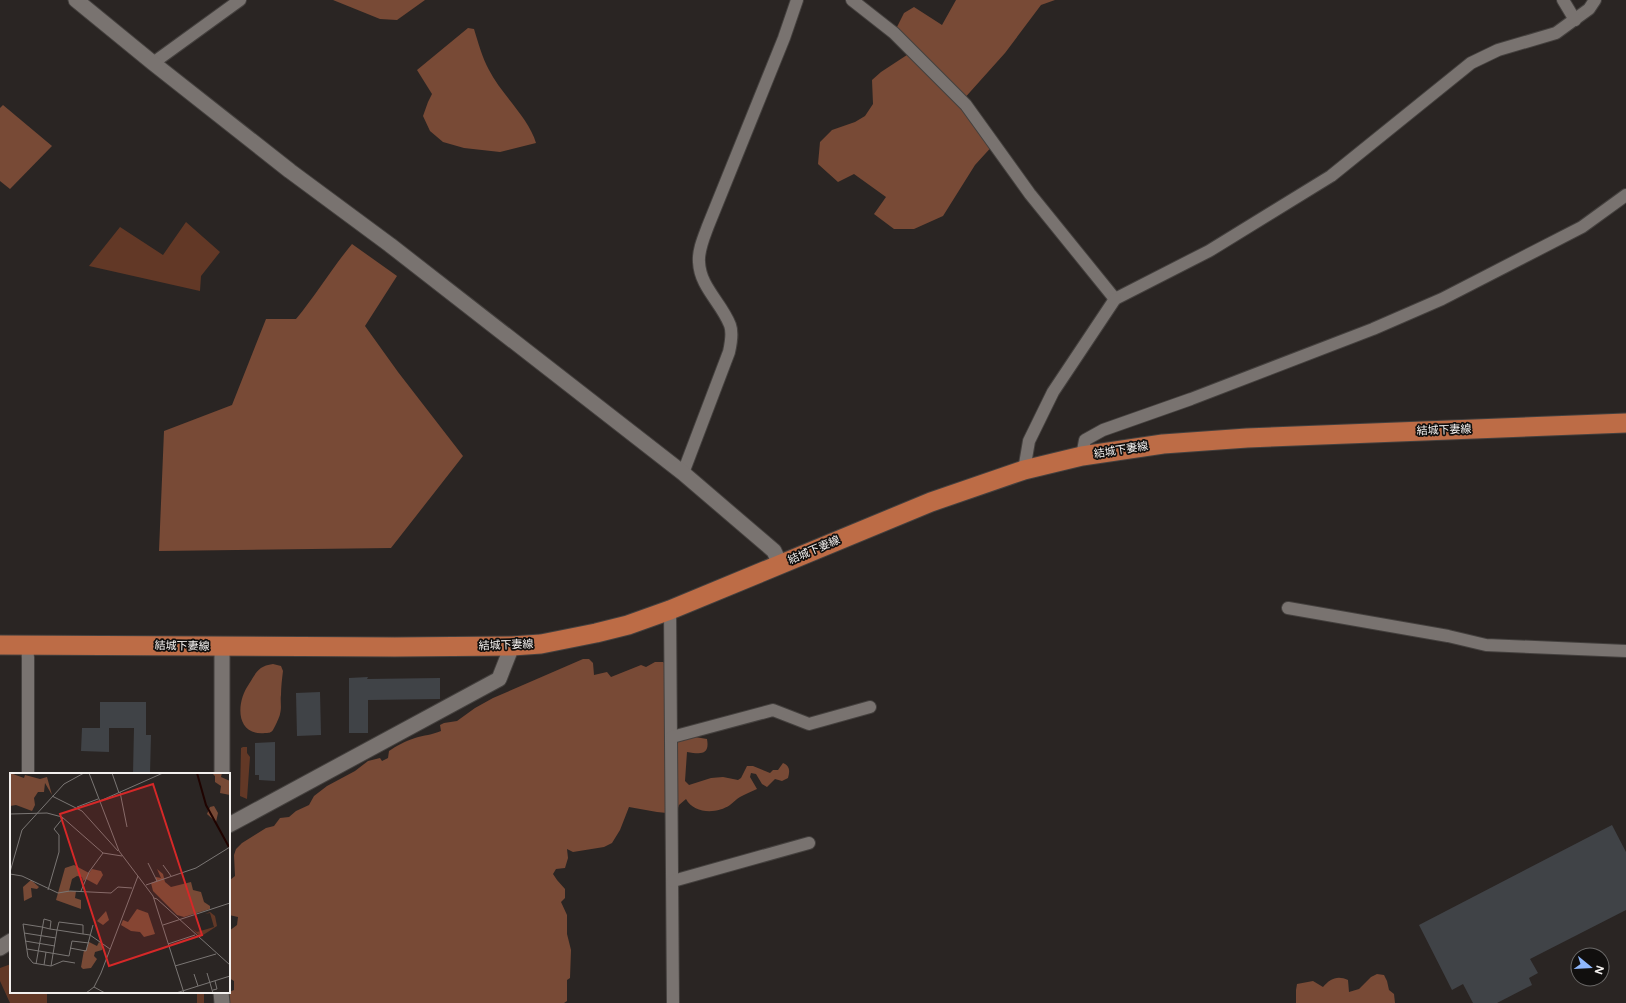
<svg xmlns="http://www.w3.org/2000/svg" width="1626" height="1003" viewBox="0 0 1626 1003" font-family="Figtree,'Noto Sans JP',sans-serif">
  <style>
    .green { fill: #623826 }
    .forest { fill: #784a36 }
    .building { fill: #404347 }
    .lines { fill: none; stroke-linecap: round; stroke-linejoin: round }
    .minor-casing { stroke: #44403e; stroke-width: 14 }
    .tertiary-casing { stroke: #44403e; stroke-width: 17 }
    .primary-casing { stroke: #44403e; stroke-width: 21 }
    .minor { stroke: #797370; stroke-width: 12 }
    .tertiary { stroke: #797370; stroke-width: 15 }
    .primary { stroke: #bd6c46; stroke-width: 19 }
    .labels { text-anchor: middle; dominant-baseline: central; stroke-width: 3.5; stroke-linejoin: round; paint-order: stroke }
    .street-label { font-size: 11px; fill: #f3f0ee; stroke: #110f0e }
    .inset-river { fill: none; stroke: #1f0300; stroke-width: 2 }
    .inset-road { fill: none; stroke: #7a7674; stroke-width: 1 }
    .view { fill: #d62828; fill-opacity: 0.15; stroke: #d62828; stroke-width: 2 }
    .inset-edge { fill: none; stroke: #f3f0ee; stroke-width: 2 }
  </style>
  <rect width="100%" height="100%" fill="#2a2523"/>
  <!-- green -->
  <g class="green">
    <polygon points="186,222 220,252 201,276 200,291 89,266 120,227 163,255"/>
    <polygon points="243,747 247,747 247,753 250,757 247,799 240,796 241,748"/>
    <polygon points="11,964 11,992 47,992 47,1003 10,1003 0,981 0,968"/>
    <rect x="197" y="992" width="7" height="11"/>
  </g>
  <!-- forest -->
  <g class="forest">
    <polygon points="333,0 425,0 397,20 380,19"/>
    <polygon points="956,0 1055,0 1041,5 1005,53 962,101 995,143 975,165 943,216 914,229 894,229 874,214 886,197 854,174 838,182 818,164 820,142 832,130 855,122 865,116 873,104 872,80 881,72 913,51 894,33 904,13 914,7 942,25"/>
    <path d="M468 28 474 29C478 42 482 57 489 70 501 94 529 118 536 143L500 152 464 148 443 142 430 131 423 116 428 102 432 94 417 70Z"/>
    <polygon points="3,105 52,146 10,189 0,181 0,108"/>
    <path d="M352 244 397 276 365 326 398 372 463 456 391 548 159 551 164 431 232 405 266 319H296C316 295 332 268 352 244Z"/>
    <path d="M583 659H589L593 663 594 675 607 672 611 677 641 665 646 667 655 662H663L668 666 677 692 673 720 675 727 685 739H690L695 737 707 739C710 756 700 754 687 752L685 781 689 785 711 778 723 777 738 780 741 778 747 766H753L770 773 773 770H778L783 763C790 766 790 771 788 778L782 781 775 779 767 787 762 784 756 774 751 773 750 777 757 789C751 792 745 794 740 797 736 799 734 802 730 805 717 814 694 814 686 799L679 805 677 811 667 813 657 812 629 807 620 830 612 843 604 847 573 852 567 849 568 858 565 868 556 869 553 874 557 880 565 889V898L561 902 567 915V934L571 950 570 978 567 980V1001L564 1003H228L229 992 234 990V981L229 978V968L231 958 229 953V931L237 925 238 917 229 915 230 880 235 876 234 855 236 849 242 843 266 828 274 826 280 818 289 817 296 811 309 805 314 796 327 786 355 771 368 761 380 758 382 761 388 758 389 751C396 746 406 741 415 738 424 735 432 735 441 731L440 725 444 723 457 721 475 708 493 698Z"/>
    <path d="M273 664 281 666 283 671C282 679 281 687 281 695 280 701 282 707 280 714 280 716 274 729 273 730 271 733 268 733 265 733 235 736 236 702 249 684 256 673 258 666 273 664Z"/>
    <path d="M1377 974 1384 975 1387 981 1389 990 1394 994 1395 1003H1296V990L1297 984 1313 981 1323 987C1330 979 1337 975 1348 980L1349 992 1359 989 1371 977Z"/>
  </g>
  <!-- building -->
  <g class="building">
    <polygon points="368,677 367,679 440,678 440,699 368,700 368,733 349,733 349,678"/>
    <polygon points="320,692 321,735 297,736 296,693"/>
    <polygon points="100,702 146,702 146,735 151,735 150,774 133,774 134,728 109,728 109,752 81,751 82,728 100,728"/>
    <polygon points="275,742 275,781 259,780 259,775 255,775 255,743"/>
    <polygon points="1612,825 1626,852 1626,910 1530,959 1538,973 1529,978 1532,985 1497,1003 1473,1003 1463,984 1452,990 1419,925"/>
  </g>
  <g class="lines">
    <defs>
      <g id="minor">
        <polyline points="852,0 894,33 966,105 1030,194 1115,299 1209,251 1331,176 1471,63 1498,50 1556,33 1589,9 1595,0"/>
        <polyline points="1563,0 1575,20"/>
        <polyline points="153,63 240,0"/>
        <polyline points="1082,456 1085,440 1103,430 1191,399 1373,329 1442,299 1582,227 1626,195"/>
        <polyline points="1024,470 1029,441 1053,392 1115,299"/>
        <path d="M683 473 729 352C731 343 733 333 730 325 721 302 700 287 699 262 698 250 704 237 708 226L784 38 797 0"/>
        <polyline points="1288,608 1448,636 1486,645 1626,651"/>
        <polyline points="670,610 673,1003"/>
        <polyline points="27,645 28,658 28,774"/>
        <polyline points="672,737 773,710 809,724 870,707"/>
        <polyline points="673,881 809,843"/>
      </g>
      <g id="tertiary">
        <polyline points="76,0 153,63 290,171 390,245 683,473 774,551 780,564"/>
        <polyline points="222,774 222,646"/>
        <polyline points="229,825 499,679 512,646"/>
        <polyline points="0,948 11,941"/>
        <polyline points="221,992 222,1003"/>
      </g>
      <polyline id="primary" points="0,645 395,647 512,646 541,644 596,633 628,625 670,610 931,502 1024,470 1082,456 1163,444 1247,438 1626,423"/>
    </defs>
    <!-- minor casing -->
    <use href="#minor" class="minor-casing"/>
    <!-- tertiary casing -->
    <use href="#tertiary" class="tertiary-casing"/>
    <!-- primary casing -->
    <use href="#primary" class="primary-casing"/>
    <!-- minor -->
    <use href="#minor" class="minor"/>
    <!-- tertiary -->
    <use href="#tertiary" class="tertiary"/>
    <!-- primary -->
    <use href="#primary" class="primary"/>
  </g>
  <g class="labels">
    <!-- street labels -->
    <g class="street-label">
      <text transform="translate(1444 430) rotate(-2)">結城下妻線</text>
      <text transform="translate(1121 450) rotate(-9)">結城下妻線</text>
      <text transform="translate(814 550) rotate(-23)">結城下妻線</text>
      <text transform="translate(506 645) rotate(-2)">結城下妻線</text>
      <text transform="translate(182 646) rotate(1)">結城下妻線</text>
    </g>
  </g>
  <!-- overview -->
  <g transform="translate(10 773)">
    <rect width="220" height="220" fill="#2a2523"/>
    <path d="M200 139 205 143 207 153 190 164 183 156 187 159 204 154 200 140 195 141Z" fill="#623826"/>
    <path d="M0 0 14 5 15 2 30 6 37 4 42 22 35 10 34 19H28L24 25 25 32 22 38 6 32 0 33ZM202 0H212L211 4 220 8V22L210 20 211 13 205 9V3ZM204 33 208 40 206 49 197 41 200 34ZM64 92 79 100 82 96 91 98 93 102 87 112 76 106 73 108 72 104 67 103 62 106 59 118H66L65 125 71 127V136L46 127 55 95ZM147 96 153 101 155 109 161 114 181 109 183 117 191 119 194 129 200 133V136L174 144 167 142 143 118 141 110 146 108V104L151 105ZM21 107 29 114 27 116 21 115 22 124 14 128 13 114ZM127 136 138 140 145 161 134 164 130 159 121 158 111 152 113 147 118 149ZM96 138 99 147 93 152 87 148ZM79 169 87 173 89 169 93 172 92 177 85 179 84 183 87 186 81 195 73 196 71 194 74 177H76Z" fill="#784a36"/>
    <path class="inset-river" d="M187 0 196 32 219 74"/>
    <path class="inset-road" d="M79 0 109 78 143 123 174 220M102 0 109 20M110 19 117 54M42 23 72 38 108 78M90 28 153 0M67 34 88 26M0 41 37 40 52 44 93 80 79 99 71 118M93 80 112 83M138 90 147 108M153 92 161 103M0 99 12 57 54 11 74 0M0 101 12 103 48 120 60 118 101 120 108 114 122 115M136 112 186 95 220 74M38 117 49 79V62L44 56 53 45M144 125 147 126 220 192M153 152 220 130M14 160 46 165M73 161V152L49 149 47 157 41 193 23 190 18 184 13 151 32 154 40 156 47 157 73 161 80 162 100 176M15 168 45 173M158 171 185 162M60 175 76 178 83 152M17 176 59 183 62 168 79 170M26 191 34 146 41 148 40 156M34 192 36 179M41 193 53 188 65 190M165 193 206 181M197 200 203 220M184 201 188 213M84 214 95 220M203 217 207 216 205 208M76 220 84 214 91 200 128 103M166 220 220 203"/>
    <path class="view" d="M143 11 192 162 99 193 50 41Z"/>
    <rect width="220" height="220" class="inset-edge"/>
  </g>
  <!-- north arrow -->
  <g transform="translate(1590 967) rotate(108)"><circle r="19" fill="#110f0e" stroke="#6b6968"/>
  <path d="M0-3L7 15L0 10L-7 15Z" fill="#8fb8fd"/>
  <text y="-6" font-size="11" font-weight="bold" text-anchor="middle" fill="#f3f0ee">N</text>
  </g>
</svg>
